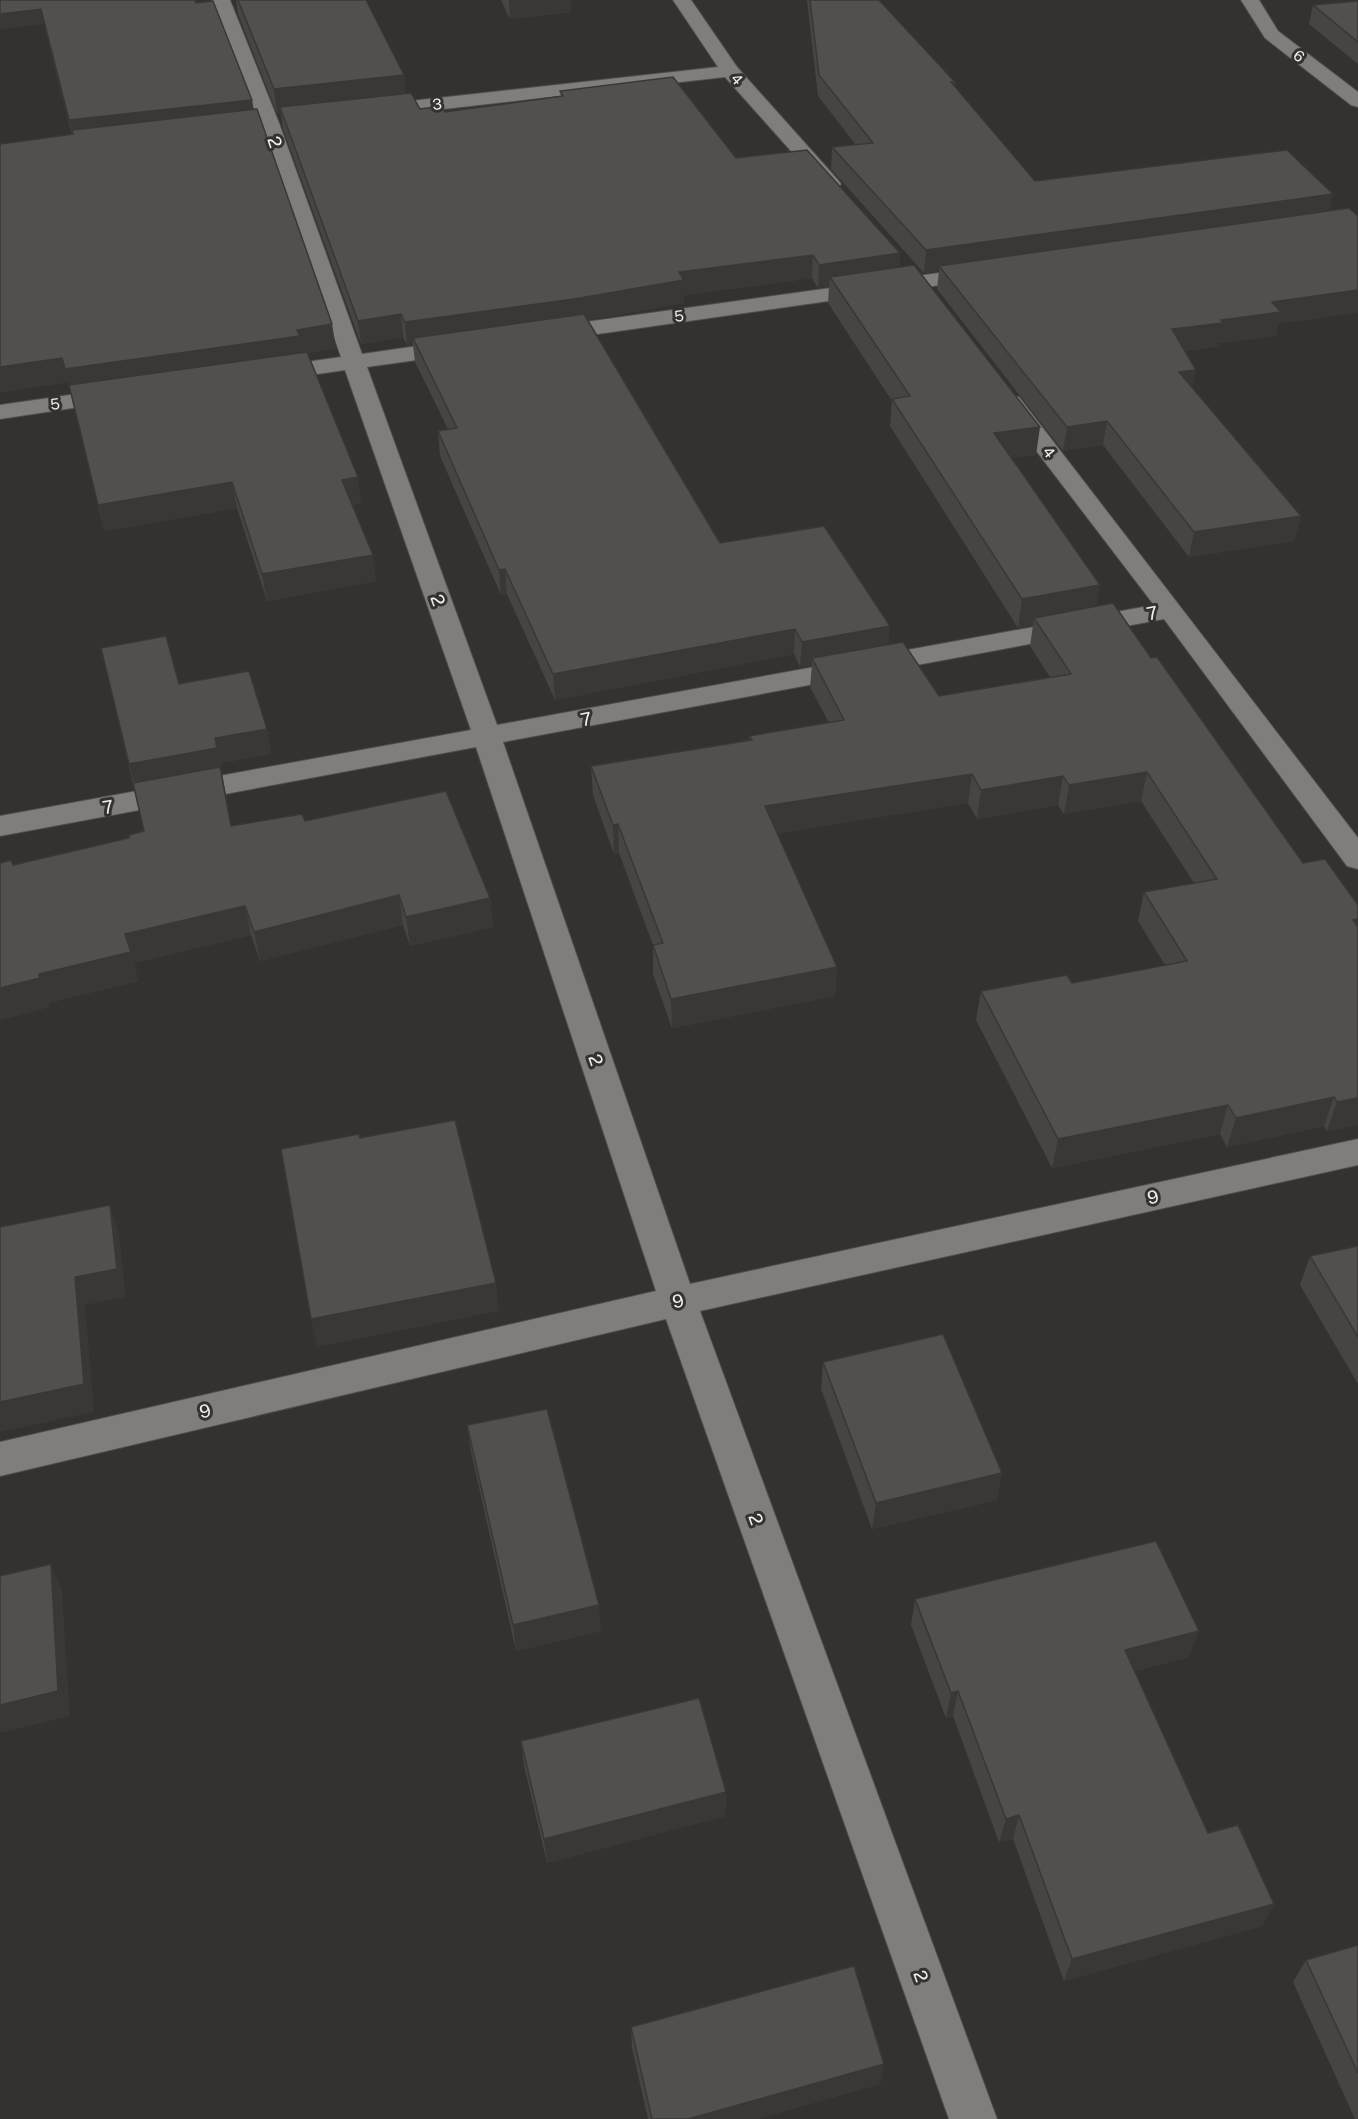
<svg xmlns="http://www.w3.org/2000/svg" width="1358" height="2119" viewBox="0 0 1358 2119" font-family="'Public Sans',sans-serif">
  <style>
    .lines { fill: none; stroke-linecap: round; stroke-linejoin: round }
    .minor-casing { stroke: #504e4c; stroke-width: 2 }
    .minor { fill: #807d7b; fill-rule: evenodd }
    .wall { fill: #474543; fill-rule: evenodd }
    .shaded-wall { fill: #393837 }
    .building { fill: #52504e; stroke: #393837; stroke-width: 1.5 }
    .labels { text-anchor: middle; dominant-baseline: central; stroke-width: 6; stroke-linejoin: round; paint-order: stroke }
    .far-street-label { font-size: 15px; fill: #f3f1f0; stroke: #343230 }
    .street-label { font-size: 18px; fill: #f3f1f0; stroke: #343230 }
  </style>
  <rect width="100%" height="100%" fill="#343230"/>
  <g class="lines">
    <defs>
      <g id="minor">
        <polygon points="212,0 230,0 279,123 362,354 459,340 467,342 470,347 467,352 459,354 367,367 497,725 1154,605 999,402 1003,397 1011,395 1019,397 1358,838 1358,869 1347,866 1164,619 503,742 690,1284 1358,1139 1358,1165 700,1311 997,2119 949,2119 666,1319 0,1476 0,1442 656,1291 476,747 0,836 0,816 471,730 345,370 270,381 262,379 259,374 262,369 270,367 341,357 259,123"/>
        <polygon points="673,0 691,0 737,67 838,180 841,184 838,188 824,188 725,77 374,117 367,115 364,111 367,107 374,105 718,67"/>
        <polygon points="1241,0 1259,0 1278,31 1358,92 1358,107 1351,105 1265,38"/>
        <polygon points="982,267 990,268 993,273 990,278 549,341 541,339 538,334 541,329 549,327"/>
        <polygon points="118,388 126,390 130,395 126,400 0,419 0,405"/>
      </g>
    </defs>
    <!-- minor casing -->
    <use href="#minor" class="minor-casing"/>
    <!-- minor -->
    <use href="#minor" class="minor"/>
  </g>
  <!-- wall -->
  <g class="wall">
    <polygon points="0,0 254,110 336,348 307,353 361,503 352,505 376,581 267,601 237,508 104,531 68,382 0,392 0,144 72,135 44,24 0,29"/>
    <path d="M236 0H366L404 75 405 93 420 109 445 112 561 96 560 91 736 158 900 253 899 267 1036 455 1012 458 1096 606 1358 1125 1327 1131 1324 1126 1227 1147 1220 1134 1052 1168 976 1020 981 991 1072 983 1165 965 1138 921 1144 892 1194 883 1141 801 1064 814 1058 805 977 819 968 803 777 833 837 967 835 996 672 1028 653 974V945L619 853 614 854 593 795 591 766 749 740V736L829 723 810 687 812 665 800 667 794 654 555 700 507 594 501 595 440 456 438 431 448 429 415 362 413 345H407L403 337 361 344 283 129 281 113 277 114 238 14ZM812 278 818 288 829 286 828 303 892 401 890 426 1018 628 1033 625 1030 646 1050 677 939 696 888 644 720 543 587 320 684 303V295Z"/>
    <polygon points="501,0 570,0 571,12 510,19"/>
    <polygon points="807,0 879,0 955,82 954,86 1035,181 1278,324 1276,336 1219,343 1219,346 1185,351 1192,387 1301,516 1294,541 1189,557 1103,445 1063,451 937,289 939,271 924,273 831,169 832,147 856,145 818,96"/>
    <polygon points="1358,1 1358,64 1309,24 1313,5"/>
    <polygon points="101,648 179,684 267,729 271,754 220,763 231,826 305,821 490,898 493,927 410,946 403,925 260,961 251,935 134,963 138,981 48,1003 49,1007 0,1020 0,863 13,865 129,838 144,831"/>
    <polygon points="1358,1246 1358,1384 1300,1285 1310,1256"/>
    <polygon points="823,1362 997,1500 872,1529 821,1389"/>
    <polygon points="467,1425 601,1631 516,1651 471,1452"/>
    <polygon points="915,1599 1189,1657 1134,1671 1208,1833 1274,1904 1262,1926 1064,1981 1013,1839 999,1842 953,1716 946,1718 911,1625"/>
    <polygon points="521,1741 726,1792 725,1816 547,1863 524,1766"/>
    <polygon points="1358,1945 1358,2119 1355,2119 1293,1982 1306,1960"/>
    <polygon points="631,2027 884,2064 880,2084 756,2119 648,2119 632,2048"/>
  </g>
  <!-- shaded-wall -->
  <g class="shaded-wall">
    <polygon points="509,0 570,0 571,12 510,19"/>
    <polygon points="41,9 44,24 0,29 0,14"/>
    <polygon points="404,75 406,99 280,107 281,113 277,114 274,89"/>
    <polygon points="252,100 255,116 73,137 69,120"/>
    <polygon points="1333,194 1328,216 939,266 939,271 924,273 926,250"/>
    <polygon points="900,253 899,276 830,277 829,286 818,288 819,265"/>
    <polygon points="813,255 812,278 684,295 684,303 575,322 413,338 413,345 407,345 405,322 679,272"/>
    <polygon points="1358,290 1358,313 1278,324 1276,336 1219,343 1219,346 1168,353 1172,329 1221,320 1272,302"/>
    <polygon points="401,314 403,337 361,344 358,321"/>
    <polygon points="332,324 336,348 70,393 65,369"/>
    <polygon points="62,358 68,382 0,392 0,367"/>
    <polygon points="1196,370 1191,394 1179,372"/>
    <polygon points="1107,421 1103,445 1063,451 1067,427"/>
    <polygon points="1040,427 1036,455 991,461 994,433"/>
    <polygon points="358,477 361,503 346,506 342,480"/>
    <polygon points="232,482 237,508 104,531 98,505"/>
    <polygon points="1301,516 1294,541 1189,557 1194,532"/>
    <polygon points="373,555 376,581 267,601 262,574"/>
    <polygon points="505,569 507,594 501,595 499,570"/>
    <polygon points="1100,585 1095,613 1034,618 1033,625 1018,628 1022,599"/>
    <polygon points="890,626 888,651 812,658 812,665 800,667 802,642"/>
    <polygon points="795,629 794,654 555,700 553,674"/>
    <polygon points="267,729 271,754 220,763 237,855 135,789 129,764 215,738"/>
    <polygon points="1147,772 1141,801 1064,814 1069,785"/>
    <polygon points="972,774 968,803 764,836 765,806"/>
    <polygon points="1063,776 1058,805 977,819 981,790"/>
    <polygon points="618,824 619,853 614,854 613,825"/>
    <polygon points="399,895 403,925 260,961 254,932"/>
    <polygon points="490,898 493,927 410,946 406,917"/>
    <polygon points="245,906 251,935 134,963 138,981 48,1003 49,1007 0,1020 0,988 39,974 125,934"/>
    <polygon points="1358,919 1358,945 1353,920"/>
    <polygon points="837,967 835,996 672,1028 671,999"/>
    <polygon points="1334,1097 1324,1126 1227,1147 1236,1118"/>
    <polygon points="1358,1098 1358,1125 1327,1131 1337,1102"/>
    <polygon points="1228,1105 1220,1134 1052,1168 1058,1139"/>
    <polygon points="110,1205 119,1234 126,1297 85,1305 94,1412 0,1432 0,1402 75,1277"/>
    <polygon points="496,1283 499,1311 317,1347 311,1319"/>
    <polygon points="1002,1473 997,1500 872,1529 876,1503"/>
    <polygon points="51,1564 62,1591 70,1716 0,1733 0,1705"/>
    <polygon points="599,1605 601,1631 516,1651 513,1625"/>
    <polygon points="1199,1631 1189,1657 1117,1675 1125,1650"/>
    <polygon points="958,1691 953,1716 946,1718 951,1693"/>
    <polygon points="726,1792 725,1816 547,1863 544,1839"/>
    <polygon points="1019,1815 1013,1839 999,1842 1006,1819"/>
    <polygon points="1274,1904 1262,1926 1064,1981 1072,1959"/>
    <polygon points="884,2064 880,2084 756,2119 688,2119"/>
  </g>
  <!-- building -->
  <g class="building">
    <polygon points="0,0 195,0 196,3 213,1 252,100 69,120 41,9 0,14"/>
    <polygon points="238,0 366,0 404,75 274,89"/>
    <polygon points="810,0 879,0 955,82 951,82 1035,181 1287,150 1333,194 926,250 832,147 873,143 819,75"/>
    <polygon points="1358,1 1358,42 1313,5"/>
    <polygon points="673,77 736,158 807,150 900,253 819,265 813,255 679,272 684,280 574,299 405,322 401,314 358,321 280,107 411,93 420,109 442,106 445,112 563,96 560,91"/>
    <polygon points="257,109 332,324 297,330 300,336 65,369 62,358 0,367 0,144 73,134 72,130"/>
    <polygon points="1349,208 1358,216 1358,290 1272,302 1281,312 1221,320 1223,323 1172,329 1196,370 1179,372 1301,516 1194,532 1107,421 1067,427 939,266"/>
    <polygon points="914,265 1040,427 994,433 1100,585 1022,599 892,399 910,396 830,277"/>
    <polygon points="584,314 720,543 824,526 890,626 802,642 795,629 553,674 505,569 499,570 438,431 457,428 413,338"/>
    <polygon points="307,352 358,477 342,480 373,555 262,574 232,482 98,505 69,385"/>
    <polygon points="1113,603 1151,658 1157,657 1303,863 1325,859 1358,905 1358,919 1353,920 1358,927 1358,1098 1337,1102 1334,1097 1236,1118 1228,1105 1058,1139 981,991 1067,975 1072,983 1187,961 1144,892 1217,879 1147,772 1069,785 1063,776 981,790 972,774 765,806 837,967 671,999 653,945 663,943 618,824 613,825 591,766 752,740 749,736 844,720 812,658 903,642 939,696 1071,674 1034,618"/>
    <polygon points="166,636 179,684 249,671 267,729 215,738 217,748 129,764 101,648"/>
    <polygon points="220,767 231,826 302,814 305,821 446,791 490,898 406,917 399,895 254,932 245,906 125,934 131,952 39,974 40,978 0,988 0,863 11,860 13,865 129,838 129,835 144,831 133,783"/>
    <polygon points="455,1120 496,1283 311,1319 281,1149 359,1134 360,1138"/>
    <polygon points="110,1205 117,1269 75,1277 84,1384 0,1402 0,1227"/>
    <polygon points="1358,1246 1358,1337 1310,1256"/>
    <polygon points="943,1334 1002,1473 876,1503 823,1362"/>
    <polygon points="547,1409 599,1605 513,1625 467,1425"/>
    <polygon points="1156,1541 1199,1631 1125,1650 1208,1833 1238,1825 1274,1904 1072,1959 1019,1815 1006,1819 958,1691 951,1693 915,1599"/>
    <polygon points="51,1564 58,1691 0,1705 0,1576"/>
    <polygon points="699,1698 726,1792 544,1839 521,1741"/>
    <polygon points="1358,1945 1358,2073 1306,1960"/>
    <polygon points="854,1966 884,2064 688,2119 652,2119 631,2027"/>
  </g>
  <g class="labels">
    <!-- far-street labels -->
    <g class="far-street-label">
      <text transform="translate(1299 56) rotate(37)">6</text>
      <text transform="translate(737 79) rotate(49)">4</text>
      <text transform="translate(437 104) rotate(-6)">3</text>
      <text transform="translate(679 316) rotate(-8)">5</text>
      <text transform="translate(55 404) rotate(-8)">5</text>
      <text transform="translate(1049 452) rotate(52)">4</text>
    </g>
    <!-- street labels -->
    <g class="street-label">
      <text transform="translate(275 142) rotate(71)">2</text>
      <text transform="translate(438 600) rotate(70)">2</text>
      <text transform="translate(1152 613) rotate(-11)">7</text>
      <text transform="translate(586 719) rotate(-11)">7</text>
      <text transform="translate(108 807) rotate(-10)">7</text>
      <text transform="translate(596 1060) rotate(71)">2</text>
      <text transform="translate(1153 1197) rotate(-12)">9</text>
      <text transform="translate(678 1301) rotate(-13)">9</text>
      <text transform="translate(205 1411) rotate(-13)">9</text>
      <text transform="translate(756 1519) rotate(70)">2</text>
      <text transform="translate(921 1976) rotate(70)">2</text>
    </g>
  </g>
</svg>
